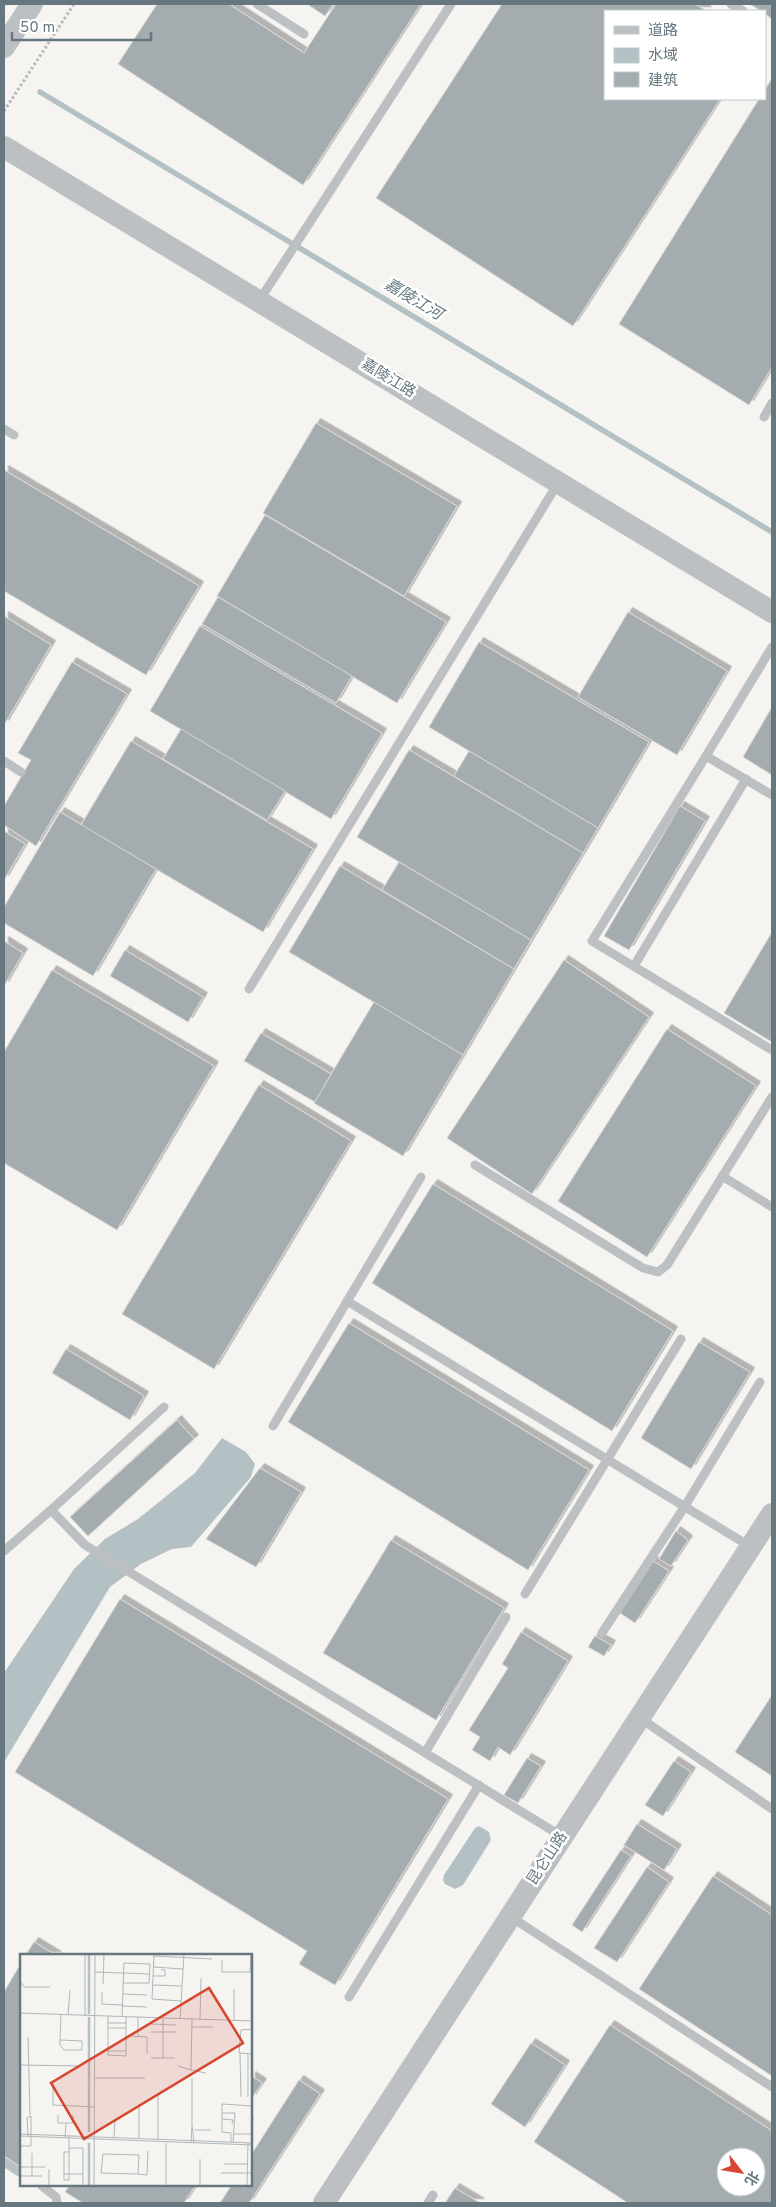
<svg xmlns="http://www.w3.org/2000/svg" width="776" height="2207" viewBox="0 0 776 2207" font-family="Overpass,'Noto Sans SC',sans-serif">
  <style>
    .water { fill: #b3c1c4 }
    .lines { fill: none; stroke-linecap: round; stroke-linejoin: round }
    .stream { stroke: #b3c1c4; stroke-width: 5.5 }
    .building { fill: #a4acb0; stroke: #d6d6d4; fill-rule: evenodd; filter: url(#shadow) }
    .path { stroke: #b6b9bb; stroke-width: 3; stroke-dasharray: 2.5 2.5; stroke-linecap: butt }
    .service { stroke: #bcc0c3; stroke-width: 9 }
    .tertiary { stroke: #bcc0c3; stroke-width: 22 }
    .labels { text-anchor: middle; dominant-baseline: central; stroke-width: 5; stroke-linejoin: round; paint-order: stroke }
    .street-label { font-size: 15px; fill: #667780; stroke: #fff }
    .water-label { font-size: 16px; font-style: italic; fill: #61787e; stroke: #fff }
    .inset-river { fill: none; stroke: #b3c1c4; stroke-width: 2.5 }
    .inset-road { fill: none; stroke: #afb7ba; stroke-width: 1 }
    .view { fill: #d7462f; fill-opacity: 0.15; stroke: #d7462f; stroke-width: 2.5 }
    .inset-edge { fill: none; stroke: #667780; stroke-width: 2.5 }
  </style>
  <defs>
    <filter id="shadow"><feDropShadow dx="4.5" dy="-4.5" stdDeviation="0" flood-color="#0004"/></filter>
  </defs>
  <rect width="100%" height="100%" fill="#f5f4f1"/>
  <!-- water -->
  <g class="water">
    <polygon points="222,1438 246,1452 255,1464 251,1477 191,1547 172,1549 141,1564 110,1587 4,1762 4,1673 74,1569 105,1539 138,1519 195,1473"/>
    <polygon points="479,1826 489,1832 491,1840 463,1885 455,1889 445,1884 443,1880 444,1875 475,1828"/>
  </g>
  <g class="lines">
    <!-- stream -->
    <polyline class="stream" points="40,92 772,532"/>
  </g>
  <!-- building -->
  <g class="building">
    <polygon points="157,4 229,4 304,53 336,4 421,4 303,185 118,64"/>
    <polygon points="307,4 333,4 325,16"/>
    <polygon points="502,4 695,4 707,11 605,11 605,99 720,99 573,326 376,198"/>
    <polygon points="750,4 772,4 772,19 765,14 765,11 761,11"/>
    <polygon points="772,78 772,367 749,405 619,324 759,99 765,99 765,90"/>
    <polygon points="316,423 457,506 404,596 263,513"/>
    <polygon points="4,470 199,586 146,675 4,591"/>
    <polygon points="265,515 446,622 397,703 217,596"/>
    <polygon points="218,597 352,676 336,703 202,624"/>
    <polygon points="628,612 727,671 677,755 578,697"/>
    <polygon points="4,616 51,645 4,725"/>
    <polygon points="200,626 382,733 331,819 150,711"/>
    <polygon points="479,642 649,742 598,828 429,727"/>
    <polygon points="72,662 127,694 36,846 4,825 4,806 31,760 18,753"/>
    <polygon points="772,707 772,775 743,757"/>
    <polygon points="181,729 285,791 267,820 163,759"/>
    <polygon points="131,741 313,849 263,932 81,825"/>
    <polygon points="409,750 583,853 531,940 357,837"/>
    <polygon points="469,751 598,828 583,853 454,776"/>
    <polygon points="680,806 705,821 629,950 604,936"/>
    <polygon points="60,812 156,869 93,976 4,923 4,907"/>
    <polygon points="4,831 25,844 4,880"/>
    <polygon points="399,862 531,940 514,969 382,890"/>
    <polygon points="340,866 514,969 463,1055 289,952"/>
    <polygon points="772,932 772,1042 724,1013"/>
    <polygon points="4,941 23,953 4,986"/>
    <polygon points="125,950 203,997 188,1022 110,976"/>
    <polygon points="564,960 649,1017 532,1194 447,1138"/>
    <polygon points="52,970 214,1066 117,1230 4,1163 4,1052"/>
    <polygon points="374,1002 463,1055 403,1156 314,1103"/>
    <polygon points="667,1029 756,1086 647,1257 558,1201"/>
    <polygon points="261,1033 331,1074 315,1102 244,1061"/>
    <polygon points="259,1085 351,1141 214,1369 122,1314"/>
    <polygon points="433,1184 673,1331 612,1431 372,1283"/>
    <polygon points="349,1323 589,1470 528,1570 288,1422"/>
    <polygon points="699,1342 750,1372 691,1469 641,1438"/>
    <polygon points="66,1349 144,1396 130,1420 52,1373"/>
    <polygon points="177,1420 194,1439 88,1536 70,1517"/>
    <polygon points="260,1468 301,1492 256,1567 206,1539"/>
    <polygon points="676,1531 688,1540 671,1566 659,1559"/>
    <polygon points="391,1540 504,1608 436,1720 323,1653"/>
    <polygon points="653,1561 669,1571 635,1623 620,1613"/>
    <polygon points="120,1599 448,1799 335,1985 299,1964 307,1951 15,1772"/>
    <polygon points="521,1632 568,1661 510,1755 498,1747 490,1761 472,1750 480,1737 469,1730 508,1668 502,1664"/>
    <polygon points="595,1636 611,1645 604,1656 588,1647"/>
    <polygon points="772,1695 772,1776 735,1752"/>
    <polygon points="527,1758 541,1766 518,1803 504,1795"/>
    <polygon points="674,1761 691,1772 663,1816 645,1805"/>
    <polygon points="637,1824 677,1849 664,1870 624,1845"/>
    <polygon points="621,1850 631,1856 582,1932 572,1925"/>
    <polygon points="647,1867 669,1882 617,1962 594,1948"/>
    <polygon points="713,1876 772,1915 772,2076 639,1989"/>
    <polygon points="34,1942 57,1956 25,1956"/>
    <polygon points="21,1963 21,2167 4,2156 4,1992"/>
    <path d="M610 2025 772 2131V2203H628L534 2142ZM726 2157H756V2187H726Z"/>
    <polygon points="531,2043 565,2065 525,2127 491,2104"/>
    <polygon points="251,2076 262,2083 251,2099"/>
    <polygon points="299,2080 320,2094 249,2203 220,2203 231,2186 251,2186 251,2155"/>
    <polygon points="69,2186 195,2186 184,2203 83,2203 65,2192"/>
    <polygon points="455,2188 480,2203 445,2203"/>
  </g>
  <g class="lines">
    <!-- path -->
    <polyline class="path" points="4,111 74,4"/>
    <!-- service -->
    <g class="service">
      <polyline points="257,4 304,34"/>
      <polyline points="731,4 743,11"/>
      <polyline points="259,301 451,4"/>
      <polyline points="764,417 772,403"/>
      <polyline points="4,429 14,435"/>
      <polyline points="706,756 772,647"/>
      <polyline points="4,761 21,772"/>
      <polyline points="772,795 706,756 592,941 772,1050"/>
      <polyline points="634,966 746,779"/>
      <polyline points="249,989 558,483"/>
      <polyline points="475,1165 643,1268 658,1272 667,1265 772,1097"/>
      <polyline points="722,1176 772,1207"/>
      <polyline points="347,1301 751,1547"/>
      <polyline points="164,1407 51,1510 85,1545 563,1837"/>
      <polyline points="273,1426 421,1177"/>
      <polyline points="4,1551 51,1510"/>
      <polyline points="525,1594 681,1339"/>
      <polyline points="602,1633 685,1506 760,1382"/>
      <polyline points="640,1718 772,1809"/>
      <polyline points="425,1753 506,1617"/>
      <polyline points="511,1917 772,2087"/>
      <polyline points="349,1997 479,1785"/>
      <polyline points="4,2162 21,2173"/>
      <polyline points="42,2186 56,2197 57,2203"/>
      <polyline points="428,2203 433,2195"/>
    </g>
    <!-- tertiary -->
    <g class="tertiary">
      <polyline points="4,47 32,4"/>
      <polyline points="4,147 772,612"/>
      <polyline points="324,2203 772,1514"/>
    </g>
  </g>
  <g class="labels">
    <!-- street labels -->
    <g class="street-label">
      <text transform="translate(388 379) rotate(31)">嘉陵江路</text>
      <text transform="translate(548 1859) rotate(-57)">昆仑山路</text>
    </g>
    <!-- water labels -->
    <g class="water-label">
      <text transform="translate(413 300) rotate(31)">嘉陵江河</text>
    </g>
  </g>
  <!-- overview -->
  <g transform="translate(20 1954)">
    <rect width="232" height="232" fill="#f5f4f1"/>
    <path class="inset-river" d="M69 60V0M69 63V178M69 189V232"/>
    <path class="inset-road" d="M65 0V62M134 0 132 45 161 47M134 2 192 5M202 6V18H230L231 0M133 13 163 15M75 18 130 20M133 22H145V16H141M0 27 4 33H30M83 30 84 0M133 31 162 32M82 38V50L102 51M103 40 127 41M102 52 127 53M0 59 233 67M48 61 50 36M88 62V101L106 102V63M102 63 104 9 130 10 129 29H103M160 65 164 0M180 65 181 24M214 67V35M88 69H106M131 70 156 71M172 73H193M88 74H106M233 75 221 76 219 99 233 100M131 78H156M109 82 127 83V100M118 82V63M8 83 10 161M40 86 62 87V96H44L40 91V86L41 61M88 97H106M220 100 221 143M228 100V143M131 104H155M143 104V64M0 111 61 112M158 112 171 116 172 65M171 116 186 119M75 124H125M33 129V151L75 153M119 150V184M202 159V178L211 179V188M38 161V169H53V161M202 165 213 166 212 170M172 172V124M174 176H191M0 180 233 189M214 180H232L233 163M0 182 233 191M49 182V226H44V198H49M94 183 95 165M45 184 46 169M138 185V141M171 188 172 172 174 189M213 188 215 159H202V150L233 152M0 192H11V162L7 164 8 182M49 194H63V232M12 199V222M83 200 119 201 118 220 81 219ZM180 205V232M204 210H227M0 213H25M29 215V232M201 219H233M44 220H63M118 220 127 221 128 197M0 222H22M74 232 75 0M146 232V189M227 232 228 189"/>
    <path class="view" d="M189 34 223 89 64 185 31 129Z"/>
    <rect width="232" height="232" class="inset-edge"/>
  </g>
  <!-- border -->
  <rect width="776" height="2207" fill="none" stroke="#667780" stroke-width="10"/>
  <!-- legend -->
  <rect x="604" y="10" width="162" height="90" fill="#ffffff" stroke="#c2c9cc"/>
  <rect x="614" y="26" width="25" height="8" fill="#bcc0c3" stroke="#c2c9cc"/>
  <text x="648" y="35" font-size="15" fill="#667780">道路</text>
  <rect x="614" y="48" width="25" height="15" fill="#b3c1c4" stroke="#c2c9cc"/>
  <text x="648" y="60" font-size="15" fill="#667780">水域</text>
  <rect x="614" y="72" width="25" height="15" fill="#a4acb0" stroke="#c2c9cc"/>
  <text x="648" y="85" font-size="15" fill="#667780">建筑</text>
  <!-- north arrow -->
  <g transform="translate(741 2172) rotate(121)"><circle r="24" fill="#ffffff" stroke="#c2c9cc"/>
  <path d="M0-4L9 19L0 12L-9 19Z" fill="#d7462f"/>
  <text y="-8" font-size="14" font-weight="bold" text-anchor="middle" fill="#667780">北</text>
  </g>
  <!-- scale -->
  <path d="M12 32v8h139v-8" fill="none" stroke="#667780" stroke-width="2.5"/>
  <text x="20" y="32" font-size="15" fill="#667780" stroke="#ffffff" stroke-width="4" paint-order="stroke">50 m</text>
</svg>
